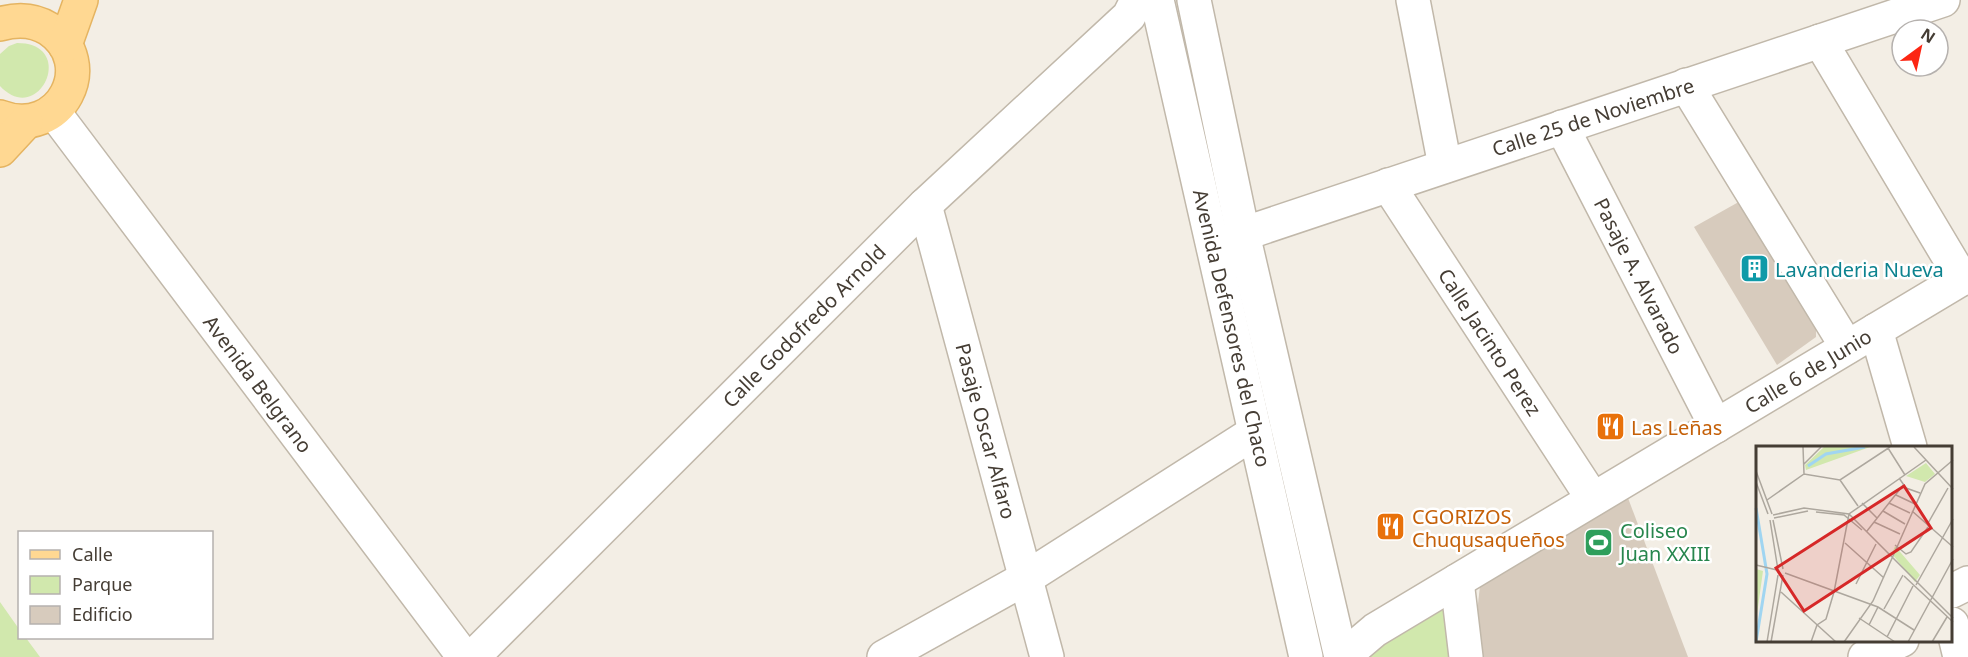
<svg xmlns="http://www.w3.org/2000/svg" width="1968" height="657" viewBox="0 0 1968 657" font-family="'Noto Sans',sans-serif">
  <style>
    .green { fill: #d1e8ad }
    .building { fill: #d7cbbd }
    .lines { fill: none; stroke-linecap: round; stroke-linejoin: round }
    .minor-casing { stroke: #c1b8aa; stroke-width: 36 }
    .tertiary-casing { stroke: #c1b8aa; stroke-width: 36 }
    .primary-casing { stroke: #e5b461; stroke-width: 36 }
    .minor { stroke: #fff; stroke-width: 33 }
    .tertiary { stroke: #fff; stroke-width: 33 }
    .primary { stroke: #ffd892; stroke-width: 33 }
    .labels { text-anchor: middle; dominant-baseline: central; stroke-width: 5; stroke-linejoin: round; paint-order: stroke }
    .street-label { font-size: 20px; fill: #453d34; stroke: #fff }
    .culture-label { font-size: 20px; fill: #0d838f; stroke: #fff; text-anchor: start }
    .food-label { font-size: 20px; fill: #c56008; stroke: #fff; text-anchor: start }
    .leisure-label { font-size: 20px; fill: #27864d; stroke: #fff; text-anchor: start }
    .inset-river { fill: none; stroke: #a0d5f1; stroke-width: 3 }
    .inset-road { fill: none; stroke: #ada79e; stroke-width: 1.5 }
    .view { fill: #d62828; fill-opacity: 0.15; stroke: #d62828; stroke-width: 3 }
    .inset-edge { fill: none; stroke: #453d34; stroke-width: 3 }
  </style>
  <rect width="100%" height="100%" fill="#f3eee5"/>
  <!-- green -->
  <g class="green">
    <path d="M17 43C78 43 39 128 0 86V54L9 46Z"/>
    <polygon points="1447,599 1460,657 1364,657"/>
    <polygon points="0,602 19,629 20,638 26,638 40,657 0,657"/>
  </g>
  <!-- building -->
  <g class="building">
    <polygon points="1744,199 1816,310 1816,337 1777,365 1694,227"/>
    <polygon points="1628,498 1688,657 1480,657 1476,621 1480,586"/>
  </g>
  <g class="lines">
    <defs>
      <g id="minor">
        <polyline points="1413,0 1445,166"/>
        <polyline points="1820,41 1962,279"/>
        <polyline points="1686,85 1847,347"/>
        <polyline points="53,111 464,657"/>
        <polyline points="1562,127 1716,426"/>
        <polyline points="1388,185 1593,499"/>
        <polyline points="925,205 1047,657"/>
        <polyline points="1243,234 1943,0"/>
        <polyline points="1876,330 1910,447"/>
        <polyline points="1457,581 1466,657"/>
        <polyline points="1952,591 1968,583"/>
        <polyline points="1952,624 1960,657"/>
        <polyline points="473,657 925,205 1129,16 1137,0"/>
        <polyline points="884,657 1026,578 1255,432"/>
        <polyline points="1343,657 1375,630 1968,275"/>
        <polyline points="1865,657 1902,640"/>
      </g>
      <g id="tertiary">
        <polyline points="1157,0 1306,657"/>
        <polyline points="1194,0 1243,234 1341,657"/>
      </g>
      <g id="primary">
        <path d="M0 24C17 19 33 19 49 29 100 63 61 140 0 117"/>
        <polyline points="65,45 81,0"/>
        <polyline points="0,150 26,122"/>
      </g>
    </defs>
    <!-- minor casing -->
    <use href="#minor" class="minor-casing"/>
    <!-- tertiary casing -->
    <use href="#tertiary" class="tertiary-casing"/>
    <!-- primary casing -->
    <use href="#primary" class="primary-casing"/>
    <!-- minor -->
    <use href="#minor" class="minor"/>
    <!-- tertiary -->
    <use href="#tertiary" class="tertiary"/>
    <!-- primary -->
    <use href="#primary" class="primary"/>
  </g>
  <!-- icons -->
  <defs>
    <symbol id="building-square" viewBox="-11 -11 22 22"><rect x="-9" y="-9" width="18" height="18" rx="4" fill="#0f9aa8" stroke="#fff"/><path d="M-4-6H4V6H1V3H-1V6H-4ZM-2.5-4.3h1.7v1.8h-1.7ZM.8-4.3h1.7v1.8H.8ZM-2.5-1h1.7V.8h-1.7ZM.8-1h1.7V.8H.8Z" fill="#fff"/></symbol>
    <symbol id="restaurant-square" viewBox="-11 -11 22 22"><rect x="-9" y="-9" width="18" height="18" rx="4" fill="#e8710a" stroke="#fff"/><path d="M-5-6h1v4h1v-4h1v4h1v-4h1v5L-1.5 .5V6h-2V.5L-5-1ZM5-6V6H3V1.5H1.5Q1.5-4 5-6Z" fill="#fff"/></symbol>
    <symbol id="stadium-square" viewBox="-11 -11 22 22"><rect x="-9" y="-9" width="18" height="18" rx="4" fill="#2e9e5b" stroke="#fff"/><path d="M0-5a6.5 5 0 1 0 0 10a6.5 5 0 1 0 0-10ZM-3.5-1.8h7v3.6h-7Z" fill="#fff"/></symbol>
  </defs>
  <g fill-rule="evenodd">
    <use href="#building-square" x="1738" y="252" width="33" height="33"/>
    <use href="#restaurant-square" x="1594" y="410" width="33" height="33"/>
    <use href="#restaurant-square" x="1374" y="510" width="33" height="33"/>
    <use href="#stadium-square" x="1582" y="526" width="33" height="33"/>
  </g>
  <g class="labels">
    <!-- street labels -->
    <g class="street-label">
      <text transform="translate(1593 117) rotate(-18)">Calle 25 de Noviembre</text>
      <text transform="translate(1639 276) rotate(63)">Pasaje A. Alvarado</text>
      <text transform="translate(804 326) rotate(-45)">Calle Godofredo Arnold</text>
      <text transform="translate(1232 328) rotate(77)">Avenida Defensores del Chaco</text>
      <text transform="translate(1490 342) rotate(57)">Calle Jacinto Perez</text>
      <text transform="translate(1808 371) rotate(-31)">Calle 6 de Junio</text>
      <text transform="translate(258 384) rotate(53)">Avenida Belgrano</text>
      <text transform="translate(986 431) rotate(75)">Pasaje Oscar Alfaro</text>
    </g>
    <!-- culture labels -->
    <g class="culture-label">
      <text x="1775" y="269">Lavanderia Nueva</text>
    </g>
    <!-- food labels -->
    <g class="food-label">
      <text x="1631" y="427">Las Leñas</text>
      <text x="1412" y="516">CGORIZOS<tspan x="1412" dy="23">Chuqusaqueños</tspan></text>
    </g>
    <!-- leisure labels -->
    <g class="leisure-label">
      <text x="1620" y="530">Coliseo<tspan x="1620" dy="23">Juan XXIII</tspan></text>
    </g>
  </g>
  <!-- overview -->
  <g transform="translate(1756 446)">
    <rect width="196" height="196" fill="#f3eee5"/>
    <path d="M68 1H114L50 24 49 19ZM170 17 179 28 169 36 150 30ZM139 100 164 129 159 136 136 108ZM0 123 7 125 0 175Z" fill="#d1e8ad"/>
    <path class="inset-river" d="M52 20 70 8 109 1M0 62 11 128 0 196"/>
    <path class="inset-road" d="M47 1 48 28M158 1 197 43M132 2 149 29M48 18 65 1M0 25 16 68M143 32 150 42 164 47M84 34 102 60M0 36 12 68M140 49 159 58M11 54 48 28 84 34 134 1M106 57 121 72M133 57 154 67M127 65 149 78M156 65 197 101M60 66 88 69 106 84M17 69 48 62 93 68 197 172M18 72 52 65M14 74 22 124M17 74 27 123M118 76 144 88M171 79 192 42M111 85 148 38M89 97 128 132M139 99 150 108 155 106 172 81M0 119 21 124M29 127 122 161 158 184M148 130 197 176M100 138 120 98M160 139 197 73M25 146 80 196M128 163 147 129M103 172 139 196M113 179 122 161M131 191 157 140M11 196 22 129M15 196 27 129M55 196 61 179 70 173 78 146 93 68 170 14M88 196 117 155 169 38 197 14M152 196 197 113M176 196 191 171"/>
    <path class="view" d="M148 40 175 82 48 165 20 122Z"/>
    <rect width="196" height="196" class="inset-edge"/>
  </g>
  <!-- legend -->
  <rect x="18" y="531" width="195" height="108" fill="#ffffff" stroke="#b5b1ae" stroke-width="1.5"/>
  <rect x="30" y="550" width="30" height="9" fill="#ffd892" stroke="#b5b1ae" stroke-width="1.5"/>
  <text x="72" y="561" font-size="18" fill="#453d34">Calle</text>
  <rect x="30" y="576" width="30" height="18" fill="#d1e8ad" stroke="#b5b1ae" stroke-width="1.5"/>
  <text x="72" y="591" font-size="18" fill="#453d34">Parque</text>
  <rect x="30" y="606" width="30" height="18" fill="#d7cbbd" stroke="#b5b1ae" stroke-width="1.5"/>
  <text x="72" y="621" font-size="18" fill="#453d34">Edificio</text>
  <!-- north arrow -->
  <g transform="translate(1920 48) rotate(33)"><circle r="28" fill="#ffffff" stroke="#b5b1ae" stroke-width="1.5"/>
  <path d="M0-4.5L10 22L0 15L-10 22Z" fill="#fc2613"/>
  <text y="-9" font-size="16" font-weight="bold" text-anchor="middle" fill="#453d34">N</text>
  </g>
</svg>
